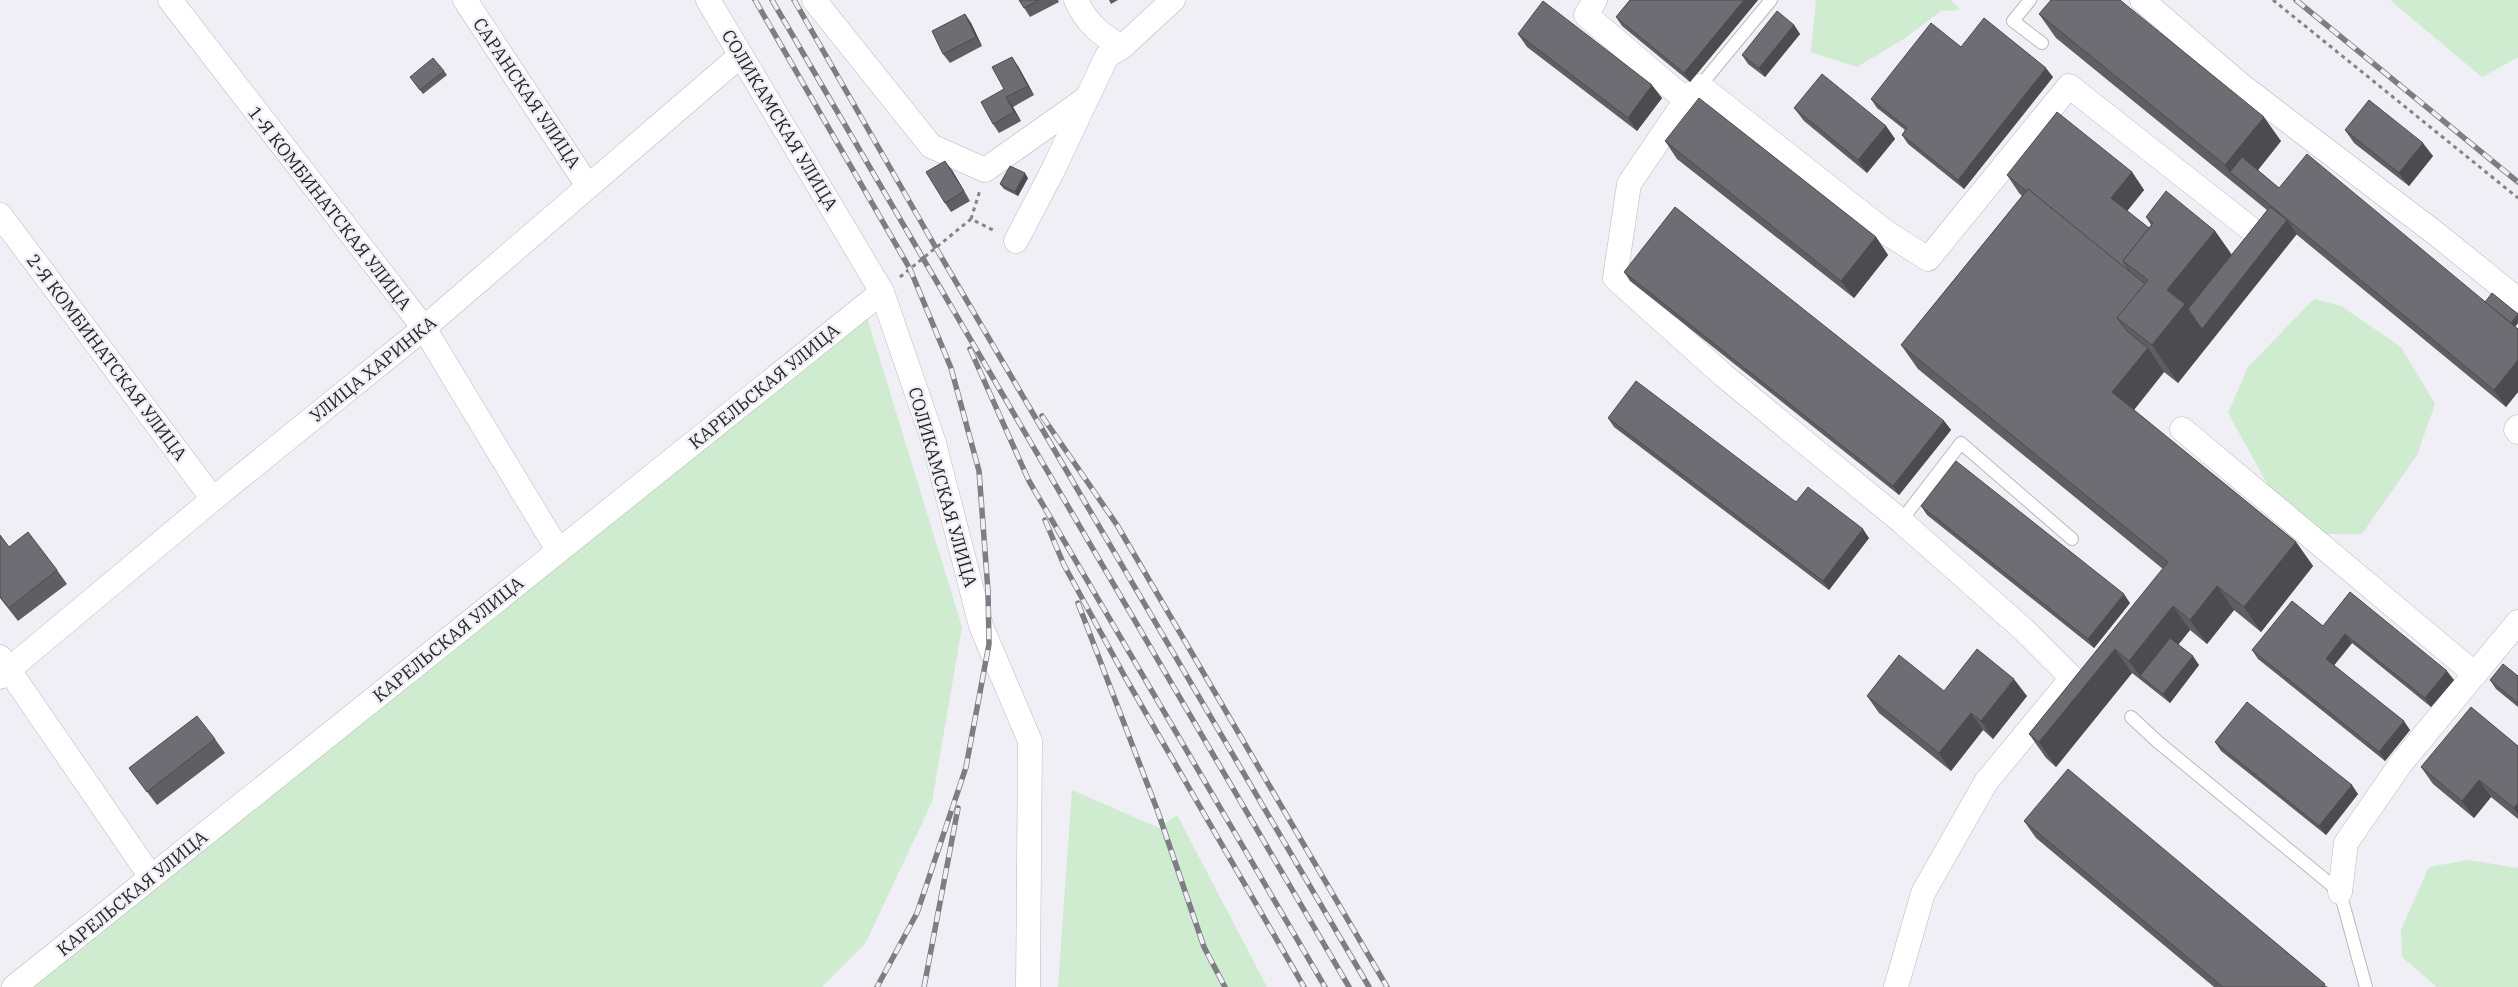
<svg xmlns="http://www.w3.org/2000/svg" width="2518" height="987" viewBox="0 0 2518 987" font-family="'IBM Plex Serif',serif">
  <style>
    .green { fill: #cfebd0 }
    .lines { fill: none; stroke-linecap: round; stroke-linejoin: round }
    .service-casing { stroke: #b8b8bf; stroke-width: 14 }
    .minor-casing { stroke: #b8b8bf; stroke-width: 25 }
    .path { stroke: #848488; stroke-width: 3; stroke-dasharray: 4 4; stroke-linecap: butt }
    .service { stroke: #fff; stroke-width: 12 }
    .minor { stroke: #fff; stroke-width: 24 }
    .rail-casing { stroke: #7e7e82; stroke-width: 5.5 }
    .rail { stroke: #efeff5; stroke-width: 4; stroke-dasharray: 11; stroke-linecap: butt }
    .wall { fill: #5e5e63 }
    .shaded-wall { fill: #4c4c50 }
    .building { fill: #6d6d73; stroke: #4c4c50 }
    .labels { text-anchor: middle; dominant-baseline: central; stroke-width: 5; stroke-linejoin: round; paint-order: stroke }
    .street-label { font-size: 18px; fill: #252527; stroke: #efeff5 }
  </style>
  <rect width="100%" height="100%" fill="#efeff5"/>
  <!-- green -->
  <g class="green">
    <polygon points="1816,0 1951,0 1960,10 1941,11 1905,38 1857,67 1811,52"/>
    <polygon points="2390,0 2518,0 2518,57 2482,77"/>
    <polygon points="2314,299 2341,306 2401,347 2435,404 2417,455 2362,534 2325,534 2270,489 2228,413 2248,367"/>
    <polygon points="865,311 962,627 932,802 865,944 822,987 28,987"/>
    <polygon points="1072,790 1159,828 1177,815 1267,987 1058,987"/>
    <polygon points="2468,860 2518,868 2518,987 2437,987 2402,957 2401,930 2429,867"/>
  </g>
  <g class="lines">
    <defs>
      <g id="service">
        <polyline points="2030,0 2013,21 2042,43"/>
        <polyline points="1700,86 1771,0"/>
        <polyline points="1901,521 1961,443 2072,539"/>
        <polyline points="2131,717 2158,742 2340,892 2366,987"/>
      </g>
      <g id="minor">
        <polyline points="170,0 424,328 558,550"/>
        <polyline points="465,0 588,186"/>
        <polyline points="708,0 882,292 934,443 981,626 1030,741 1028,987"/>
        <polyline points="814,0 931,146 985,170 1084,100"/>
        <path d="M1076 0C1087 24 1100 34 1122 47"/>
        <polyline points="1595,0 1586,15 1686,100 1629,184 1615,278 1723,375 1901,521 2023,629 2072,678 1986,782 1923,893 1896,987"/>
        <polyline points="2142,0 2242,86 2439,236 2518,300"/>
        <polyline points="1686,100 1700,86 1887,233 1928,259 2069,86 2256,233"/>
        <polyline points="0,215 213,499"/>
        <polyline points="1016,241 1052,172 1107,56 1122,47 1173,0"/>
        <polyline points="2518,427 2516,430 2518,432"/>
        <polyline points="2182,429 2475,674"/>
        <polyline points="0,657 151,877"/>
        <polyline points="0,677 213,499 424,328 741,55"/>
        <polyline points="2340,892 2346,843 2402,762 2518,622"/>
        <polyline points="14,987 882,292"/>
      </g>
    </defs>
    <!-- service casing -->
    <use href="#service" class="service-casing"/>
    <!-- minor casing -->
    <use href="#minor" class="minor-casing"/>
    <!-- path -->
    <g class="path">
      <polyline points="2273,0 2518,198"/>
      <polyline points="971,219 980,190"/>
      <polyline points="900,277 971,219 995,231"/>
    </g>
    <!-- service -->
    <use href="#service" class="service"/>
    <!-- minor -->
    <use href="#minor" class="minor"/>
    <defs>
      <g id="rail">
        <polyline points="755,0 910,269 951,368 979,471 988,591 989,644 966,767 917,913 877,987"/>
        <polyline points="772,0 1349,987"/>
        <polyline points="794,0 936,248 1369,987"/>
        <polyline points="2296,0 2518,182"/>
        <polyline points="970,349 1029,481 1325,987"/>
        <polyline points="1042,416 1117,525 1387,987"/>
        <polyline points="1045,520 1064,565 1125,677 1304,987"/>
        <polyline points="1078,603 1158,812 1204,947 1225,987"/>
        <polyline points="924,987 958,808"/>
      </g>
    </defs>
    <!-- rail casing -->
    <use href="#rail" class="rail-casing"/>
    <!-- rail -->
    <use href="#rail" class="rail"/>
  </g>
  <!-- wall -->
  <g class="wall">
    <polygon points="1019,0 1058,0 1059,2 1030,17"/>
    <polygon points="1109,0 1118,0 1111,4"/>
    <polygon points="1630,0 1758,0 1690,82 1622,26 1616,17"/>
    <polygon points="965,14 971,23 982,46 950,63 943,54"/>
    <polygon points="2039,14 2281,141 2258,170 2279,188 2485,302 2518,314 2518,323 2515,327 2518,329 2518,392 2506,407 2296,234 2178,383 2164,372 2134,410 2296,542 2313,566 2261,632 2234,610 2207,644 2190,630 2178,645 2199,665 2170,703 2132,673 2056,767 2046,758 2029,734 2163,569 1918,369 1901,345 2022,196 2019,193 2007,175 2132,172 2144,190 2127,211 2149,228 2151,225 2146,217 2215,231 2232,255 2267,210 2056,38"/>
    <polygon points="1794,25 1800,34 1765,77 1748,64 1742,55"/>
    <polygon points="1518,34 1662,98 1637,131 1527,47"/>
    <polygon points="1018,66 1034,95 1013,107 1021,121 999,133 993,124 1004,89"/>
    <polygon points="444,71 447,75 423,94 413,81"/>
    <polygon points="2053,77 1964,189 1908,144 1902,135 1905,130 1877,108 1871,99"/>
    <polygon points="1794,108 1886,126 1895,139 1867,173 1804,121"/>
    <polygon points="2345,130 2433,156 2409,186 2354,143"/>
    <polygon points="1665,141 1876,237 1888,255 1854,298 1677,159"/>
    <polygon points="952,170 970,201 951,212 945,203"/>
    <polygon points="1028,178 1018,196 1004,189 1000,184"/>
    <polygon points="1624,272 1944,421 1951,430 1899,495 1630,281"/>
    <polygon points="1608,418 1796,502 1869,538 1829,590 1614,427"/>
    <polygon points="1921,506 2130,603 2094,648 1927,515"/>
    <polygon points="0,535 9,547 57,570 67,584 18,621 0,598"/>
    <polygon points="2350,592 2454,680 2431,707 2352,643 2334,665 2410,730 2385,761 2258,659 2252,650 2323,626"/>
    <polygon points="2518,676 2518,707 2496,689 2490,680"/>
    <polygon points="1944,691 2027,696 1993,739 1983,730 1951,771 1879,713 1867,696"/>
    <polygon points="215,739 225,753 157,805 129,768"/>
    <polygon points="2215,742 2358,794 2326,835 2221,751"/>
    <polygon points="2518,746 2518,819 2491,797 2474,818 2433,784 2421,767"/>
    <polygon points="2024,821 2328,987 2214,987 2036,838"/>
  </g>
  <!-- shaded-wall -->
  <g class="shaded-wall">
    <polygon points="1744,0 1758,0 1690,82 1684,73"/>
    <polygon points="965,14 971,23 982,46 976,37"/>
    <polygon points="1794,25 1800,34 1765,77 1759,68"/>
    <polygon points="1012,57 1018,66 1034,95 1028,86"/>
    <polygon points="2046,68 2053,77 1964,189 1958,180"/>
    <polygon points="1652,85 1662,98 1637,131 1628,118"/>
    <polygon points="1006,97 1013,107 1021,121 1014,112"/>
    <polygon points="2264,117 2281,141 2246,185 2230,172 2225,165"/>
    <polygon points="1886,126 1895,139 1867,173 1858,160"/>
    <polygon points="2423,143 2433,156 2409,186 2399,173"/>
    <polygon points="945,161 952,170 970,201 964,191"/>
    <polygon points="2132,172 2144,190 2124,215 2111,198"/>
    <polygon points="1025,173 1028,178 1018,196 1015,192"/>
    <polygon points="2287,220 2297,234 2178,383 2152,345 2167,290 2215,231 2241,268"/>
    <polygon points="1876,237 1888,255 1854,298 1841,281"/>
    <polygon points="2518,315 2518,323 2512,331 2509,327"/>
    <polygon points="2148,348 2164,372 2129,416 2112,392"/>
    <polygon points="2518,360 2518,392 2506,407 2494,390"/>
    <polygon points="1944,421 1951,430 1899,495 1893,486"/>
    <polygon points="1863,529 1869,538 1829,590 1823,581"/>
    <polygon points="2296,542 2313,566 2261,632 2244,607"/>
    <polygon points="2217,586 2234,610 2207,644 2190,620"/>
    <polygon points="2124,594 2130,603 2094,648 2088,639"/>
    <polygon points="2173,606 2190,630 2148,682 2140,676 2129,661"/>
    <polygon points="2345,634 2352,643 2332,668 2326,659"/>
    <polygon points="2115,649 2132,673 2056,767 2039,742"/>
    <polygon points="2193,656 2199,665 2170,703 2163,694"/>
    <polygon points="2447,671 2454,680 2431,707 2425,698"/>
    <polygon points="2014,679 2027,696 1993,739 1981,721"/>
    <polygon points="1971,713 1983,730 1951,771 1939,753"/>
    <polygon points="2404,721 2410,730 2385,761 2379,752"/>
    <polygon points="2479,780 2491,797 2474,818 2462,801"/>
    <polygon points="2352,785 2358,794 2326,835 2319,826"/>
    <polygon points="2518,803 2518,814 2514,808"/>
  </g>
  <!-- building -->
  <g class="building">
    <polygon points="1019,0 1039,0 1024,8"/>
    <polygon points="1630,0 1744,0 1684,73 1616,17"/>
    <polygon points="2051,0 2120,0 2264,117 2225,165 2039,14"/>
    <polygon points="1543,1 1652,85 1628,118 1518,34"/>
    <polygon points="1777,11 1794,25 1759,68 1742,55"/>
    <polygon points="965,14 976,37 943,54 932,31"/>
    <polygon points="1984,18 2046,68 1958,180 1902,135 1907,128 1871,99 1931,23 1961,47"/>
    <polygon points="1012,57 1028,86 1006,97 1014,112 993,124 981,102 1004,89 992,67"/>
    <polygon points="433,58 444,71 420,90 410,77"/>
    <polygon points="1822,74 1886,126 1858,160 1794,108"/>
    <polygon points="1699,98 1876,237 1841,281 1665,141"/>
    <polygon points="2369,100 2423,143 2399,173 2345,130"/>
    <polygon points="2057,112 2132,172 2111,198 2149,228 2123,261 2132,274 2028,189 2026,191 2007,175"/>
    <polygon points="2307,154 2518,329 2518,360 2494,390 2230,172 2242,157 2279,188"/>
    <polygon points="945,161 964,191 945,203 926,172"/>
    <polygon points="1010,166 1025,173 1015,192 1000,184"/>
    <polygon points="2028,189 2145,284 2117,318 2127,331 2148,348 2112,392 2296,542 2244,607 2217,586 2190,620 2173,606 2129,661 2115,649 2039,742 2029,734 2168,562 1901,345"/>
    <polygon points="2166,191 2215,231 2167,290 2185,304 2152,345 2117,318 2148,280 2123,261 2153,223 2146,217"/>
    <polygon points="1675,207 1944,421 1893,486 1624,272"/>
    <polygon points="2270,207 2287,220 2202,329 2188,309"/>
    <polygon points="2492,293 2518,314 2511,323 2485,302"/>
    <polygon points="1636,381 1796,502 1808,487 1863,529 1823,581 1608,418"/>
    <polygon points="1956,461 2124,594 2088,639 1921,506"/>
    <polygon points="28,532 57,570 9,608 0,597 0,535 9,547"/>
    <polygon points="2350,592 2447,671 2425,698 2345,634 2326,659 2404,721 2379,752 2252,650 2292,601 2323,626"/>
    <polygon points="2170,638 2193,656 2163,694 2140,676"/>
    <polygon points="1977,649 2014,679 1981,721 1971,713 1939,753 1867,696 1899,655 1944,691"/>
    <polygon points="2503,664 2518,676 2518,703 2490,680"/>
    <polygon points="2247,702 2352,785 2319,826 2215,742"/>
    <polygon points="2471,707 2518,746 2518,803 2514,808 2479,780 2462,801 2421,767"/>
    <polygon points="197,716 215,739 147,792 129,768"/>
    <polygon points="2068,769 2325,984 2322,987 2223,987 2024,821"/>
  </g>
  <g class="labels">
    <!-- street labels -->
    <g class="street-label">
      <text transform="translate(527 93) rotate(56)">САРАНСКАЯ УЛИЦА</text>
      <text transform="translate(780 120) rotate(59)">СОЛИКАМСКАЯ УЛИЦА</text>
      <text transform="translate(330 208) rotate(52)">1-Я КОМБИНАТСКАЯ УЛИЦА</text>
      <text transform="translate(107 357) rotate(53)">2-Я КОМБИНАТСКАЯ УЛИЦА</text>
      <text transform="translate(373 369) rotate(-39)">УЛИЦА ХАРИНКА</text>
      <text transform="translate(764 386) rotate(-39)">КАРЕЛЬСКАЯ УЛИЦА</text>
      <text transform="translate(943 487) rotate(74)">СОЛИКАМСКАЯ УЛИЦА</text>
      <text transform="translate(448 639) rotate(-39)">КАРЕЛЬСКАЯ УЛИЦА</text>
      <text transform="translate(132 893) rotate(-39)">КАРЕЛЬСКАЯ УЛИЦА</text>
    </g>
  </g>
</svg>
